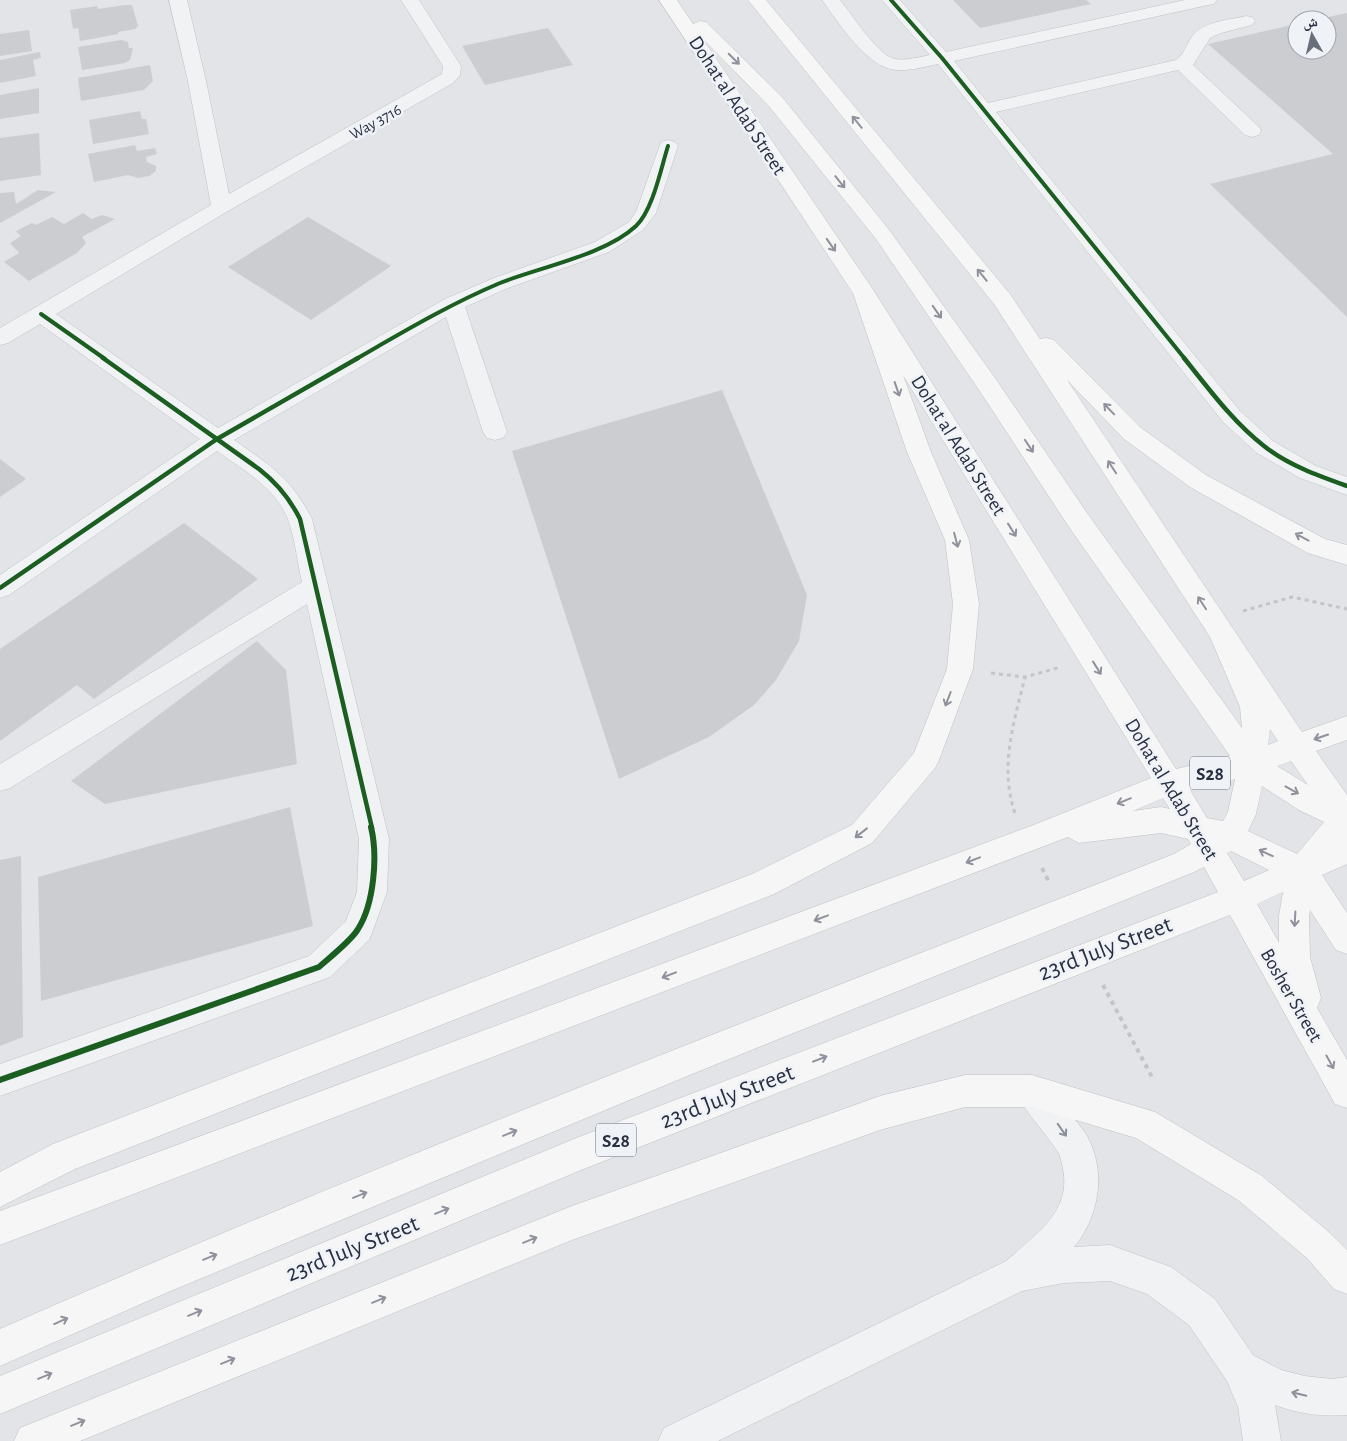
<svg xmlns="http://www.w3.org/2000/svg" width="1347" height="1441" font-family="'Alegreya Sans','Noto Naskh Arabic',sans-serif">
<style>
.building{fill:#cccdd1}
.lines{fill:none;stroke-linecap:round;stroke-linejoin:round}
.minor-casing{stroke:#c0c2c5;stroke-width:1}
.major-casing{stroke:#bec1c5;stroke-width:1}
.path-far1{stroke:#c4c5ca;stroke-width:3;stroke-dasharray:4 4;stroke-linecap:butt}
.path{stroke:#c4c5ca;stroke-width:4;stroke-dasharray:4.5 4.5;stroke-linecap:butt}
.minor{fill:#f1f2f4;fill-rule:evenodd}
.major{fill:#f6f6f6;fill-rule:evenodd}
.cycleway-far2-casing{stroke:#eff2f7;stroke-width:6}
.cycleway-far1-casing{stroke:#eff2f7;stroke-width:8}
.cycleway-casing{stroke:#eff2f7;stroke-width:9}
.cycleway-far2{stroke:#1b5e20;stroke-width:4}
.cycleway-far1{stroke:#1b5e20;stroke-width:4.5}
.cycleway{stroke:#1b5e20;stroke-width:6}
.oneway{stroke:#8f929c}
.oneway2{stroke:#8c909a}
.labels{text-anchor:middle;stroke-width:5;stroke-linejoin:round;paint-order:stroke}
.far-street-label{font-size:16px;fill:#282f41;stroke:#eff2f7}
.shield{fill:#eff2f7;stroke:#646a78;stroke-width:1}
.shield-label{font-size:19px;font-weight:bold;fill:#282f41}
.street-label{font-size:20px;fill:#282f41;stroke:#eff2f7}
.near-street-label{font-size:24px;fill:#282f41;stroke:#eff2f7}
</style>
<rect width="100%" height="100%" fill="#e2e4e7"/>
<g class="building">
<path d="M953,0H1086L1091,4L980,28Z"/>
<path d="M125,5H132L138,26L135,29L118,32V34L80,41L78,28L73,29L70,10L97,6L98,9Z"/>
<path d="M1347,13V317L1210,184L1333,154L1208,44L1297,24V50H1327V20L1319,19Z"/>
<path d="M548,28L573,65L485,85L462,46Z"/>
<path d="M29,30L32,51L0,56V34Z"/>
<path d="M121,40L128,42L129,48H133L130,60L125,63L82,70L78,47Z"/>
<path d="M40,52L41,58L33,60L36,76L0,83V60Z"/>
<path d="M150,65L153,81L144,90L81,101L78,78Z"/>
<path d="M39,88V113L0,119V95Z"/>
<path d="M140,111L142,119H146L149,134L93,144L89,120Z"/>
<path d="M39,133L41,175L0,181V138Z"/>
<path d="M135,145L137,151L155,148L157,154L146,157L147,162L156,166V171L149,176L138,178L128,175L94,182L88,154Z"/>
<path d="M38,190L56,192L0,223V193L14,192L16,204Z"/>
<path d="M83,213L92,219L102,215L115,219L82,237L86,243L77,253L29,281L4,262L19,253L10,243L21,236L16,231L32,223L36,225L52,217L64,224Z"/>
<path d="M308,217L391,266L311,320L228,267Z"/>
<path d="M722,390L807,595L799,641L776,680L754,705L709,737L619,779L512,451Z"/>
<path d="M0,459L26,479L0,497Z"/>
<path d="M184,523L258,579L94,699L77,685L0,741V649Z"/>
<path d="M257,641L286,670L297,764L105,804L71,781Z"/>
<path d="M290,807L313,926L41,1001L38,877Z"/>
<path d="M21,856L23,1037L0,1046V860Z"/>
</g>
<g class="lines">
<g class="minor-casing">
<g id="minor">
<path d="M169,0H187L206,81L229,194L442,74L443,66L401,0H419L461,66L460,75L453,83L228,211L56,314L218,428L445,299L494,278L595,242L629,222L636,212L661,142L668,140L675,142L678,146L656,213L643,230L609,252L508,288L465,307L507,432L503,438L495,440L487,438L483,432L446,317L234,440C270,465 292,479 312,519L389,839L387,892L373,930L369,940L330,977L0,1096V1064L309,956L346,921L357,892L359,839L307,604L10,788L0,791V764L302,582C297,561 295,537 287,517C274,487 242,469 217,451L9,595L0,598V575L200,439L40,324L8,343L0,345V328L211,205L188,81Z"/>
<path d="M822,0H840C852,14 877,55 895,59C906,61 919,57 930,55L882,0H900L946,52L1185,0H1217L1214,4L1208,5L954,61L988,103L1176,60C1186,53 1186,43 1194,34C1206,21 1230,20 1246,16L1252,17L1255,21L1252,25L1221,33L1210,38L1193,65L1259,127L1261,131L1259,135L1252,137L1245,135L1178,70L996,112L1240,411L1273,441L1316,466L1347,477V495L1300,478L1257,453L1224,423L938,64C924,67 910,71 896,70C866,67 839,23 822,0Z"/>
<path d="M1032,1075C1048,1081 1056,1095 1066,1109C1073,1118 1082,1127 1087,1136C1107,1172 1099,1217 1074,1247L1110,1245L1171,1267L1215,1299L1253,1355L1281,1370L1305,1376L1332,1379L1347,1377V1415C1322,1417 1299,1414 1275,1405L1281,1441H1243L1238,1407L1227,1381L1189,1325L1147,1294L1110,1281L1064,1283L1022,1291L718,1441H658L664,1428L1006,1261C1034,1236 1072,1212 1063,1169C1062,1164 1061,1158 1059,1154C1046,1132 1026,1115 1016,1091L1020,1079Z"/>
</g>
</g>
<g class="major-casing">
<g id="major">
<path d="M659,0H677L693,24L700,21L706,22L782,97L890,231L995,378L1087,513L1242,728L1240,707L1210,637L994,304L748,0H766L1010,294L1040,339L1046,338L1054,340L1140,427L1206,475L1325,539L1347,545V565L1308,553L1190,487L1124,439L1067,380L1302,732L1347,716V740L1316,751L1347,795V864L1322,875L1347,913V954L1336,950L1310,910L1309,916L1310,957L1321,998L1317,1008L1347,1060V1108L1335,1104L1230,915L581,1170L0,1414V1376L579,1137L1218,892L1204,867L1194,872L692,1074L166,1293L0,1366V1329C386,1159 781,1008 1174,854L1191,844L1188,839L1161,833L1079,843L1068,837L0,1245V1211L1031,826L1151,778L903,375L931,452L969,540L979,604L973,669L939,760L935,768L872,843L774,894L75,1169L0,1207V1172L53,1144L752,874L852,825L914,753L947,669L953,604L945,540L907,452L853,293ZM702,38L768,105L876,239L979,390L1069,527L1230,756L1176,769L872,288ZM1270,729L1278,741L1268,745ZM1291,761L1308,785L1277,766ZM1235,779L1228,812L1223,821L1207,818L1190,790ZM1262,786L1299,810L1324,822L1297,854L1248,831L1256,814ZM1163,798L1170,809L1161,807L1133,811ZM1231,851L1269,870L1244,881L1227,853ZM1283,892L1279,916V943L1257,904Z"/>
<path d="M965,1075H1032L1155,1112L1262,1176L1331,1234L1347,1250V1294L1334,1289L1307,1258L1238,1200L1136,1138L1032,1107H965L880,1130L572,1240L80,1441H14L20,1428L572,1206L880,1096Z"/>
</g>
</g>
<g class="path-far1">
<path d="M1243,611L1292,597L1347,609"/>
<path d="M991,673L1025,677L1061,667"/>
<path d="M1015,813C999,767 1014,722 1025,677"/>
</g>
<g class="path">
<path d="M1042,868L1049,882"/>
<path d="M1103,985L1152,1077"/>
</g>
<use href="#minor" class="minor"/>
<use href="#major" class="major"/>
<g class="cycleway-far2-casing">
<g id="cycleway-far2">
<path d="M891,0L942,58L1185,359"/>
<path d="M41,314L105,359"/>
<path d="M356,359C403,332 450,304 500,283C540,267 605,255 636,226C653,210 661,168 668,146"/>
</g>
</g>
<g class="cycleway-far1-casing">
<g id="cycleway-far1">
<path d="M103,358L259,469C277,483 290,499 300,519L372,828"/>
<path d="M1184,358C1209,389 1233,422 1264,446C1288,465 1319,476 1347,486"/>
<path d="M0,588L217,439L358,358"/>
</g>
</g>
<g class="cycleway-casing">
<path id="cycleway" d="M0,1080L319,967C329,958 352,940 358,929C374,904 378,856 371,827"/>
</g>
<use href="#cycleway-far2" class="cycleway-far2"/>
<use href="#cycleway-far1" class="cycleway-far1"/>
<use href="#cycleway" class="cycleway"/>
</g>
<defs><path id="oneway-shaft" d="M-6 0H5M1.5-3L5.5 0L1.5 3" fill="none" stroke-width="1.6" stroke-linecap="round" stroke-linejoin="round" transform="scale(1.25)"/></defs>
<g class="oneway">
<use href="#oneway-shaft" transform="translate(734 59) rotate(45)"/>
<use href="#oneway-shaft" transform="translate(857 122) rotate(-129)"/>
<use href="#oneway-shaft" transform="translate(840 182) rotate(51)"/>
<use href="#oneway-shaft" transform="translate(831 245) rotate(55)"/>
<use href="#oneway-shaft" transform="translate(982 275) rotate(-129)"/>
<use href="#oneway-shaft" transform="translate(937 312) rotate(55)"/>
<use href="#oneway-shaft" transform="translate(897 389) rotate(71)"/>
<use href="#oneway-shaft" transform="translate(1109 409) rotate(-134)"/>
<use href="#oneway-shaft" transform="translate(1029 446) rotate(56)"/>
<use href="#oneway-shaft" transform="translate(1112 467) rotate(-123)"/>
<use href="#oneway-shaft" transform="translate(1012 530) rotate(58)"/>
<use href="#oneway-shaft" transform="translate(1302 537) rotate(-152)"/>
<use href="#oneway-shaft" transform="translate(956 540) rotate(75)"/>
<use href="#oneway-shaft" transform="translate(1202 603) rotate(-123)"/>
<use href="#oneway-shaft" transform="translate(1097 668) rotate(58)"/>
<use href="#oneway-shaft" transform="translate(948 699) rotate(111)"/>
<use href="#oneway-shaft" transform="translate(1321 737) rotate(161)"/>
<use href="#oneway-shaft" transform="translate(1292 790) rotate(29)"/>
<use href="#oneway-shaft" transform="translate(1124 801) rotate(158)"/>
<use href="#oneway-shaft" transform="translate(861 833) rotate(142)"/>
<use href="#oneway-shaft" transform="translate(1266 853) rotate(-155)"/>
<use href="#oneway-shaft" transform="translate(973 860) rotate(159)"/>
<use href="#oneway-shaft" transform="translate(821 918) rotate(159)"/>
<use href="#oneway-shaft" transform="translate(1295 919) rotate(93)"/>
<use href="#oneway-shaft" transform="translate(669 975) rotate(159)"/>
<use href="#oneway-shaft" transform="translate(820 1059) rotate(-21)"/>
<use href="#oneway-shaft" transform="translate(1330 1062) rotate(61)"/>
<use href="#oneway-shaft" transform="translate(510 1133) rotate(-22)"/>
<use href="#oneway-shaft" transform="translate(360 1195) rotate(-22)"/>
<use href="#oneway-shaft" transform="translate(442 1211) rotate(-22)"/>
<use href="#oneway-shaft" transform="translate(530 1240) rotate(-22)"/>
<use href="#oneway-shaft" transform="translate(210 1257) rotate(-22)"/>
<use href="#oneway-shaft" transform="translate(379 1300) rotate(-22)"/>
<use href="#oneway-shaft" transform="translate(195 1313) rotate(-22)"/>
<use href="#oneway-shaft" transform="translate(61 1321) rotate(-24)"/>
<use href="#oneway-shaft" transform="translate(228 1361) rotate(-22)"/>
<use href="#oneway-shaft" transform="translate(45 1376) rotate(-23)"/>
<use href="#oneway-shaft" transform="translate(78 1423) rotate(-22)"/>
</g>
<g class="oneway2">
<use href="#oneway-shaft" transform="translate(1062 1130) rotate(55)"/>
<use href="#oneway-shaft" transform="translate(1299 1394) rotate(-167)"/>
</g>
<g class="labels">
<g class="far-street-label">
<text transform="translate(375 121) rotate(-29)" y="6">Way 3716</text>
</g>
<g class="shield">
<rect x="1190" y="756.5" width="40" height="33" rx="4"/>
<rect x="596" y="1123.5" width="40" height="33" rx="4"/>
</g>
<g class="shield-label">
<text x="1210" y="780">S28</text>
<text x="616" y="1147">S28</text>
</g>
<g class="street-label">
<text transform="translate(738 105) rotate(57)" y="7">Dohat al Adab Street</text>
<text transform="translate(959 445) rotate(58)" y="7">Dohat al Adab Street</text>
<text transform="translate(1172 789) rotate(59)" y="7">Dohat al Adab Street</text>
<text transform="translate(1292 995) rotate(60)" y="7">Bosher Street</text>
</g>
<g class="near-street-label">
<text transform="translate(1105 948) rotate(-21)" y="8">23rd July Street</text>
<text transform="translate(727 1096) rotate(-21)" y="8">23rd July Street</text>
<text transform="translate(352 1248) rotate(-22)" y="8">23rd July Street</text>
</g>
</g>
<g transform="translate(1312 35) rotate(352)"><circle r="24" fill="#eff2f7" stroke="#9fa4ae"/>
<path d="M0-4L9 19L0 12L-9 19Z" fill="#696e7b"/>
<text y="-8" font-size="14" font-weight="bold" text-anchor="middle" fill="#282f41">ش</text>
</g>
</svg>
